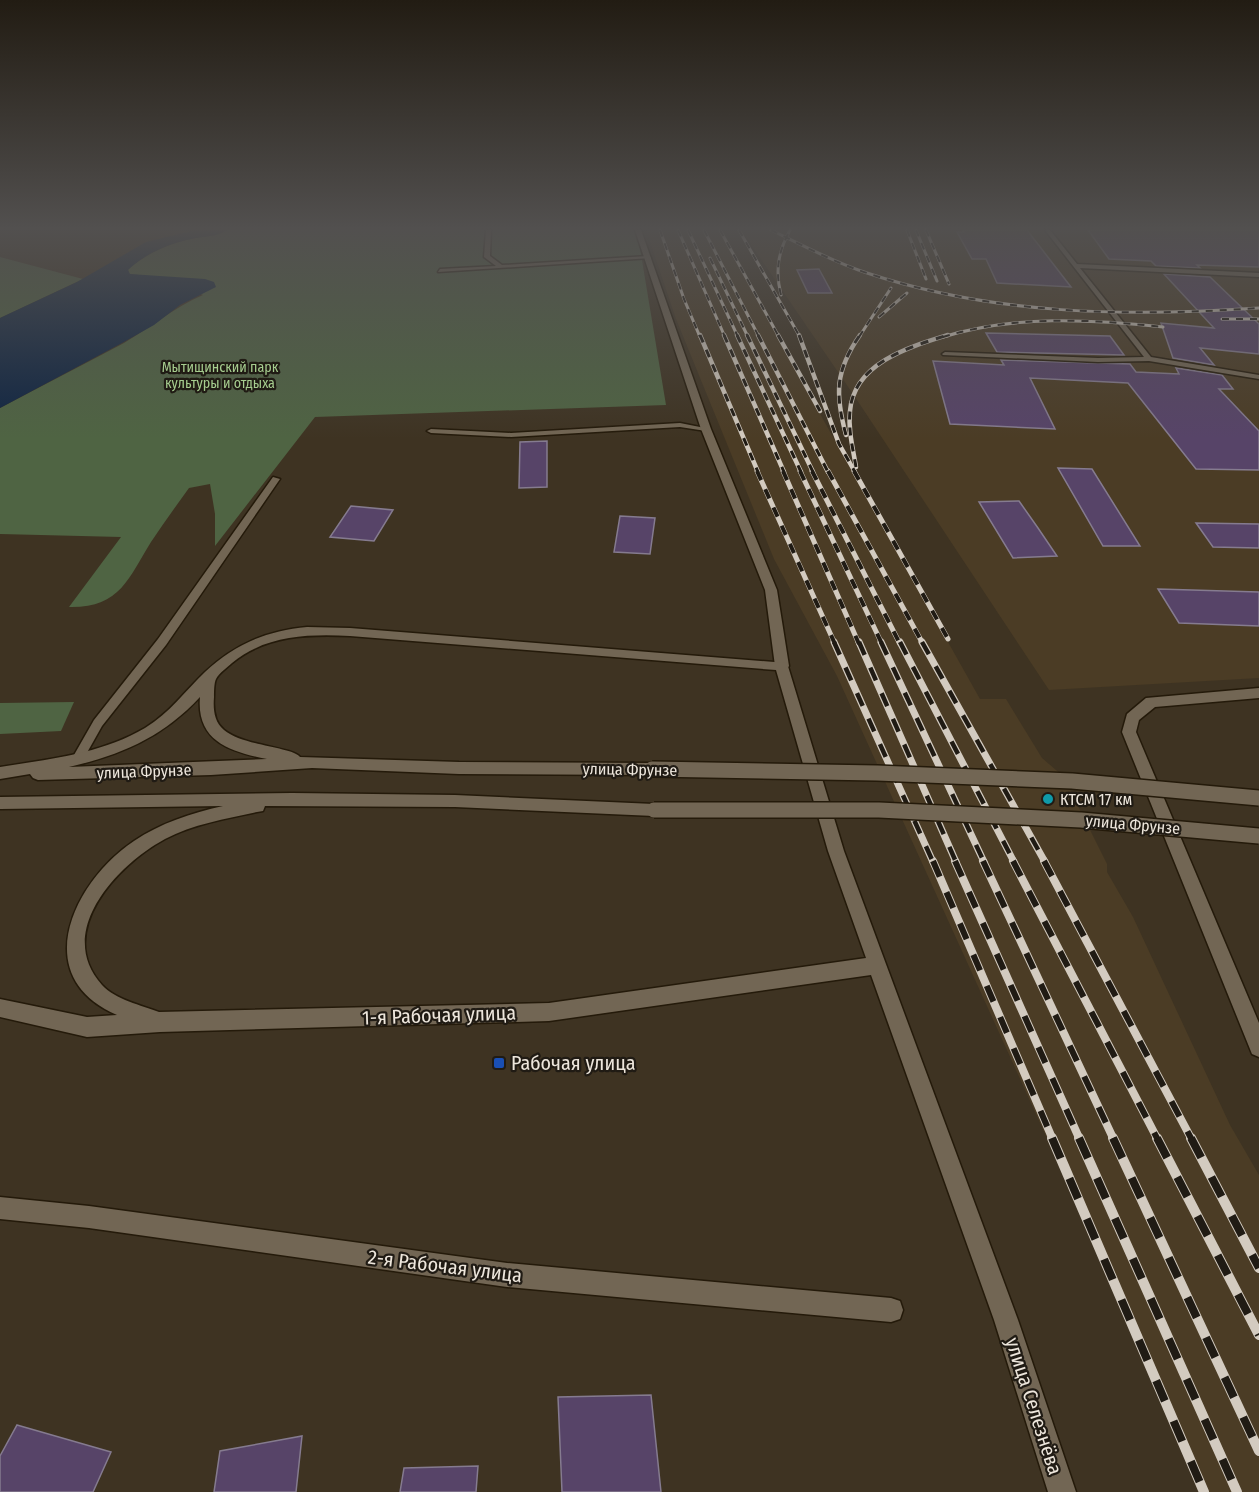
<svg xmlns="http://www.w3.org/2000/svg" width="1259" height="1492" font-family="'Fira Sans Condensed',sans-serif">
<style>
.built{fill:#4b3c25}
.green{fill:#4f6443}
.water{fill:#0f2543}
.building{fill:#574468;stroke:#857b8f;stroke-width:1.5}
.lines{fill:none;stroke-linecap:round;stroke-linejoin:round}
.service-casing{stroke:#241a0a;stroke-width:3}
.minor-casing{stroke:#241a0a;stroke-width:3}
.tertiary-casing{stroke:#241a0a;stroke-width:3}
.secondary-casing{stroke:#241a0a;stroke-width:3}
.service{fill:#726654;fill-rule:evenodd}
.minor{fill:#726654;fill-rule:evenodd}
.tertiary{fill:#726654;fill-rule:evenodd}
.secondary{fill:#726654;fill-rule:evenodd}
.rail-far5-casing{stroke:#d3cbc0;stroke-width:3}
.rail-far4-casing{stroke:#d3cbc0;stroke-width:4.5}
.rail-far3-casing{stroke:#d3cbc0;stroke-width:5}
.rail-far2-casing{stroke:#d3cbc0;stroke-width:7}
.rail-far1-casing{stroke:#d3cbc0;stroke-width:8}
.rail-casing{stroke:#d3cbc0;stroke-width:10}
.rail-far5{stroke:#201b14;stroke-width:2;stroke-dasharray:7;stroke-linecap:butt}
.rail-far4{stroke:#201b14;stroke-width:3;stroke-dasharray:8;stroke-linecap:butt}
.rail-far3{stroke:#201b14;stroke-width:4;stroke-dasharray:10;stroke-linecap:butt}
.rail-far2{stroke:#201b14;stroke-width:4.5;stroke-dasharray:14;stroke-linecap:butt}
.rail-far1{stroke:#201b14;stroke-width:6;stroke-dasharray:17;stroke-linecap:butt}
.rail{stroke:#201b14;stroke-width:8;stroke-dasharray:22;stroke-linecap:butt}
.secondary-bridge-casing{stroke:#241a0a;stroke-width:18;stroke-linecap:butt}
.secondary-bridge{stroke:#726654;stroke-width:15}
.culture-dot{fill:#0f9aa8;stroke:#201b14;stroke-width:2}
.transit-dot{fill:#1a4fb4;stroke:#201b14;stroke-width:2}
.labels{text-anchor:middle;stroke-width:4.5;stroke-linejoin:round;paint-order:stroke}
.far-park-label{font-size:14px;fill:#a6cd8f;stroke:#201b14}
.street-label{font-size:16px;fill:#ede6dc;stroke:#201b14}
.poi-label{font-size:16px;fill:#ede6dc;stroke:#201b14;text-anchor:start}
.near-street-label{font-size:20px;fill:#ede6dc;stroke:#201b14}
.near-poi-label{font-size:20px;fill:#ede6dc;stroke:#201b14;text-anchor:start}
</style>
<rect width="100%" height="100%" fill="#3e3322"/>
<g class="built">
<path d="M646,230H721L810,396L980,699H1006L1042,758L1063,776L1107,864V872L1133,917L1230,1125L1259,1175V1492H1198L1146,1356L837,676L774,559L676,319Z"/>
<path d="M741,230H1259V678L1049,690L853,394Z"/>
</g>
<g class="green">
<path d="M227,230H637L666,405L315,417L215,546V514L210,484L189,488C176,506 163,524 151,542C128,579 120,608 69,607L121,537L0,534V408C41,386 83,365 124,343C151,327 175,307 203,295L158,277L129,274L128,269C147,254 167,244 191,239C203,236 217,237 227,230Z"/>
<path d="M0,257L83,279L0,318Z"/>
<path d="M74,702L61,731L0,734V703Z"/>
</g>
<path class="water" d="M196,230H227C217,237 203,236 191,239C167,244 145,254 128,270L130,274L205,279L214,282L216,287L180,305L154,325L122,343L0,408V318L77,282L146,242Z"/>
<g class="building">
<path d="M963,230H1027L1071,287L997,283L986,259H972L957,232H964Z"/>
<path d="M1088,230H1259V267L1197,265L1200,268L1156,266L1151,261L1109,259Z"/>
<path d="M819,269L832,293H808L797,270Z"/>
<path d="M1164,274L1210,277L1259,324V354L1200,348L1214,365L1173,358L1161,323L1214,328Z"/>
<path d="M986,333L1110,336L1124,355L997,352Z"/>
<path d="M1001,360L1130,364L1136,372L1179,374L1176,368L1222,375L1233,389H1219L1259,431V470L1196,469L1128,383L1030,378L1055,429L950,424L933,361L1004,365Z"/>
<path d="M547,441V487L519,488L520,442Z"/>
<path d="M1058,468L1092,469L1140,546H1103Z"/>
<path d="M1019,501L1038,528L1057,556L1013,558L979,502Z"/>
<path d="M351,506L393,510L374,541L330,537Z"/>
<path d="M620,516L655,518L650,554L614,552Z"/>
<path d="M1196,523L1259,524V548L1213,547Z"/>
<path d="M1158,589L1259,592V626L1179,623Z"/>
<path d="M651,1395L661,1492H562L558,1397Z"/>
<path d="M17,1425L111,1452L93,1492H0V1456Z"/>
<path d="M302,1436L296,1492H214L220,1451Z"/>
<path d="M478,1466L476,1492H400L404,1468Z"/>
</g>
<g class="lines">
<g class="service-casing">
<g id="service">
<path d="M486,230H491L490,256L502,265L648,256L651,258L438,272L440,269L496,266L484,257Z"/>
<path d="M1045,230H1050L1077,264L1259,273V277L1080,268L1151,357L1259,375V379L1149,361L1098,362L943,355L942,354L945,352L1098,358L1144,357Z"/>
<path d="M680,423L710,429L706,431L680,427L511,437L431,433L427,431L431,429L511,433Z"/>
<path d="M273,477L280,479L166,645L102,726L84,758H76L74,755L94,720L158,639Z"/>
</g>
</g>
<g class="minor-casing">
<g id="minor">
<path d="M635,230H641L711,429L777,590L789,666L787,669H777L775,666L765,590L701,429Z"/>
<path d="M0,1197L89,1206L507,1263L891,1298L900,1301L903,1310L900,1319L891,1322L507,1287L89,1228L0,1219Z"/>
</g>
</g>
<g class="tertiary-casing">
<path id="tertiary" d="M1259,688V698L1155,707L1139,720L1136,732L1259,1023V1057L1252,1054L1122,732L1127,714L1146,698Z"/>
</g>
<g class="secondary-casing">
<path id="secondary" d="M307,627L350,628L787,663L844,851L1018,1320L1076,1492H1048L994,1320L871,975L549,1021L160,1032L87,1037L0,1017V999L87,1017L117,1015C28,977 73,882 134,841C161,823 191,813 223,806L0,809V797L292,793L455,795L654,804L660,805L662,810L660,815L654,816L455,807L265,806L263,811L257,812C226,819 193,824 165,839C117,865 54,932 102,985C116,1000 141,1005 159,1012L549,1003L866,958L828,851L776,670L350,636C308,634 266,635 232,663C228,667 219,673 216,679C214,683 214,692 214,697C213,709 214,722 224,730C243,746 292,747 300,757L459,762L652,763L657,765L660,769L657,773L652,775L459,774L312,768L211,775L38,780L33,778L30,774L0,779V767C49,759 101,754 145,728C170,713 185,691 205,672C235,644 266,631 307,627ZM200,697C196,742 232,752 267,759L69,767C121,755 163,737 200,697Z"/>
</g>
<use href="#service" class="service"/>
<use href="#minor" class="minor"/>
<use href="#tertiary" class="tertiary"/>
<use href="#secondary" class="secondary"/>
<g class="rail-far5-casing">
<g id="rail-far5">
<path d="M660,230L684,299L700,337"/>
<path d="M678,230L725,337"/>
<path d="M688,230L738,337"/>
<path d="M704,230L759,337"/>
<path d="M720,230L779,337"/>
<path d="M739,230L800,337"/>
<path d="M771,230C802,245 833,262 867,273C994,315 1127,317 1259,308"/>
<path d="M907,230L926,279"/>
<path d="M916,230L937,281"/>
<path d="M926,230L949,284"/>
<path d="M710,258L748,337"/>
<path d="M781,295C775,271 778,252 790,230"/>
<path d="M879,317L907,293"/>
<path d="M1222,319H1259"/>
<path d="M859,337L891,288"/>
<path d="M943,337C1014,315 1090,319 1163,327"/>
</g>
</g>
<g class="rail-far4-casing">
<g id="rail-far4">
<path d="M700,335L758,472"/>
<path d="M724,335L784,472"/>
<path d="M737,335L801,472"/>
<path d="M747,335L813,472"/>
<path d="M758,335L828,472"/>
<path d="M778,335L820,411"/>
<path d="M799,335L839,444L855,472"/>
<path d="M846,435C835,394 835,371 860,335"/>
<path d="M856,467C853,449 848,430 850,411C854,363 909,347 948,335"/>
</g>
</g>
<g class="rail-far3-casing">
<g id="rail-far3">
<path d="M757,471L835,644"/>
<path d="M783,471L859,644"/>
<path d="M800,471L882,644"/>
<path d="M812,471L900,644"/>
<path d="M828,471L923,644"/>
<path d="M854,471L948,639"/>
</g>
</g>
<g class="rail-far2-casing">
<g id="rail-far2">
<path d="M834,642L933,862"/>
<path d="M859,642L956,862"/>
<path d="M881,642L984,862"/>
<path d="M900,642L1014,862"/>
<path d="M922,642L1045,862"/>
</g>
</g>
<g class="rail-far1-casing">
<g id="rail-far1">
<path d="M933,861L1053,1140"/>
<path d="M955,861L1080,1140"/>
<path d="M983,861L1114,1140"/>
<path d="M1013,861L1158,1140"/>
<path d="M1044,861L1192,1140"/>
</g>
</g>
<g class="rail-casing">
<g id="rail">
<path d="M1052,1138L1204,1492"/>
<path d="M1079,1138L1237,1492"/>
<path d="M1113,1138L1259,1451"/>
<path d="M1157,1138L1259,1335"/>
<path d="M1191,1138L1259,1268"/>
</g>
</g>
<use href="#rail-far5" class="rail-far5"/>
<use href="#rail-far4" class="rail-far4"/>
<use href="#rail-far3" class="rail-far3"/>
<use href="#rail-far2" class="rail-far2"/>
<use href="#rail-far1" class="rail-far1"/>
<use href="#rail" class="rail"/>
<g class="secondary-bridge-casing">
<g id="secondary-bridge">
<path d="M652,769L877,773L1072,781L1259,798"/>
<path d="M654,810H879L1081,820L1259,836"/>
</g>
</g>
<use href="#secondary-bridge" class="secondary-bridge"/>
</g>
<linearGradient id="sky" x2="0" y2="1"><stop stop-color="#221c13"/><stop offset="0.52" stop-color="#52504f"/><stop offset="1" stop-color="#52504f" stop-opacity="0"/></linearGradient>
<rect width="1259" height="439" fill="url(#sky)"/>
<circle class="culture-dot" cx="1048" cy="799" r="6"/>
<rect class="transit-dot" x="493" y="1057" width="12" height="12" rx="3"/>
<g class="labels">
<g class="far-park-label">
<text x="220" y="372">Мытищинский парк<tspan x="220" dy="16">культуры и отдыха</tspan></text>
</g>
<g class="street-label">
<text transform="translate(630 769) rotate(1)" y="6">улица Фрунзе</text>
<text transform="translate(144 771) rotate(-2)" y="6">улица Фрунзе</text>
<text transform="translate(1133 824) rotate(5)" y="6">улица Фрунзе</text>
</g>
<g class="poi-label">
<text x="1060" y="805">КТСМ 17 км</text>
</g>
<g class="near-street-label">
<text transform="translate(439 1015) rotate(-2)" y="7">1-я Рабочая улица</text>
<text transform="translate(445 1266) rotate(7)" y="7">2-я Рабочая улица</text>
<text transform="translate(1034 1406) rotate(72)" y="7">улица Селезнёва</text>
</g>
<g class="near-poi-label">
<text x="511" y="1070">Рабочая улица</text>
</g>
</g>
</svg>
